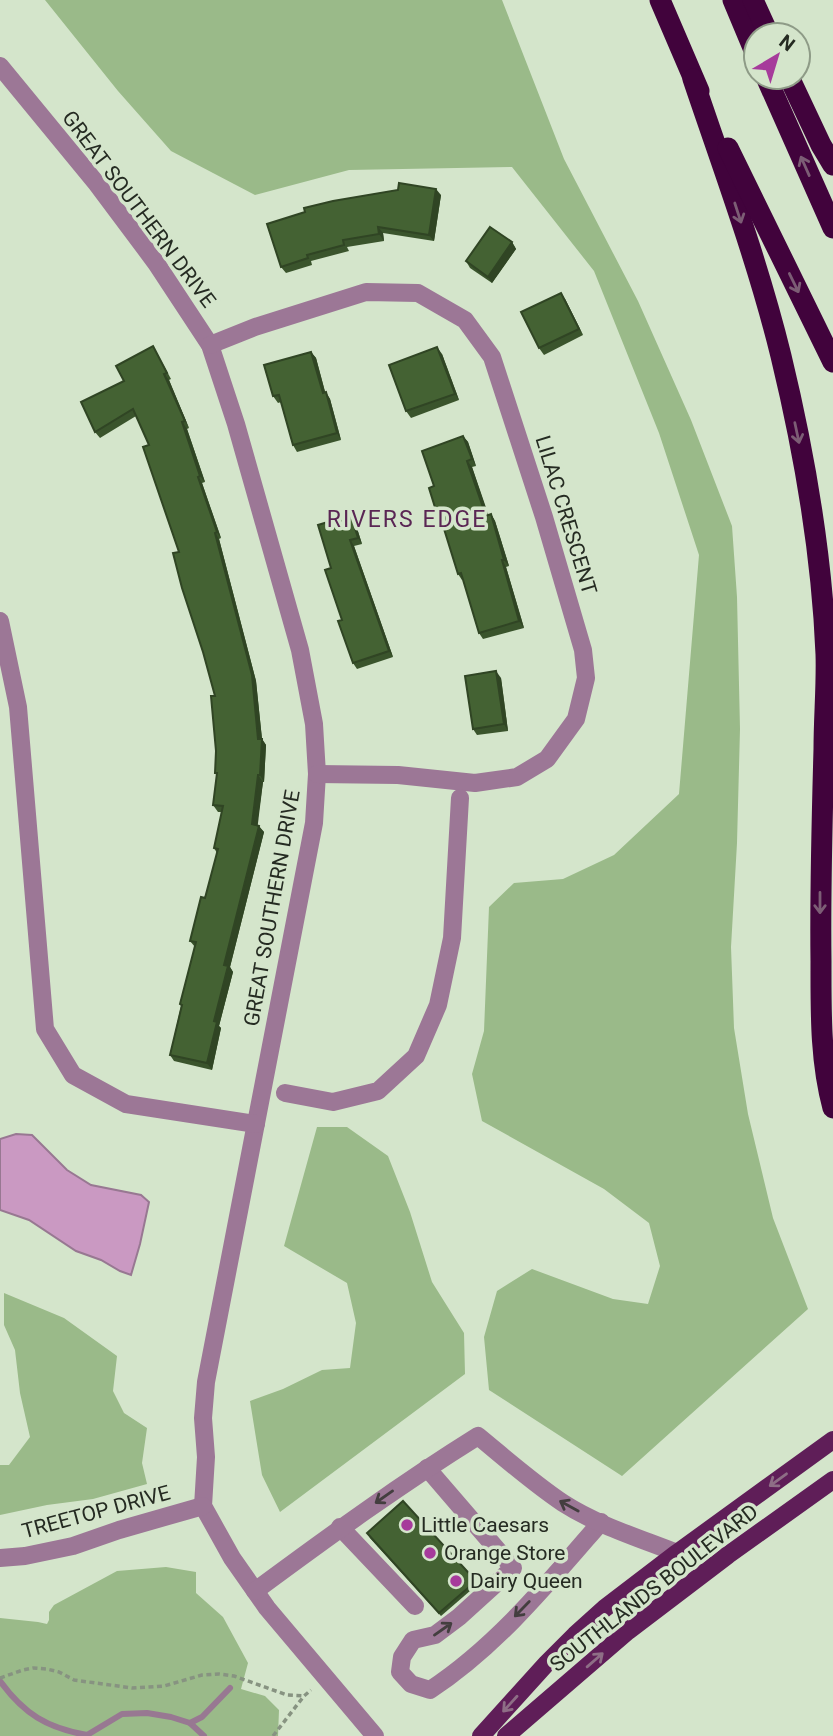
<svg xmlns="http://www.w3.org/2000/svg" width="833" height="1736" font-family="Roboto,sans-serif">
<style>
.green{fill:#9aba89}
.water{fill:#ca99c2;stroke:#987892;stroke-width:2}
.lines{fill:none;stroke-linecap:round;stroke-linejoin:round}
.stream{stroke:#987892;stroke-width:6}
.path{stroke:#879381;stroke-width:3.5;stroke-dasharray:5 3.5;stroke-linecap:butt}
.minor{stroke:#9c7796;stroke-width:18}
.major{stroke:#5f1e58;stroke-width:18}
.highway{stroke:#41033c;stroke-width:21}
.wall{fill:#3a542c}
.shaded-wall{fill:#304524}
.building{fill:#446233;stroke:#304524;stroke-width:2}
.oneway{stroke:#7c5d75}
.oneway2{stroke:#8e6e86}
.oneway3{stroke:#433e3f}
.poi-dot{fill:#a63b9b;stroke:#d4e5cb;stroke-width:2.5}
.labels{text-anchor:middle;stroke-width:7;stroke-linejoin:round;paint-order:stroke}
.street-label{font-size:21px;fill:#252b22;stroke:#d4e5cb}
.poi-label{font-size:21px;fill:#252b22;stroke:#d4e5cb;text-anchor:start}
.neighbourhood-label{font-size:23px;letter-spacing:2px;fill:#5a2654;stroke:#d4e5cb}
</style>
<rect width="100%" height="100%" fill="#d4e5cb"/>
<g class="green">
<path d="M45,0H502L564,159L638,301L691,420L732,526L737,597L740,729L737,843L731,947L734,1028L748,1114L773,1218L808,1309L622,1476L489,1390L484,1337L497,1291L532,1269L613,1299L648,1304L660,1266L649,1223L604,1189L482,1121L472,1074L484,1031L489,907L514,883L563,879L614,855L679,794L699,555L659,433L594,271L512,167L349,170L255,195L171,151L118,91Z"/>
<path d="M317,1127H347L388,1156L410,1212L432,1282L464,1333L465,1374L280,1512L262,1475L250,1401L283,1389L322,1370L350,1368L356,1323L347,1283L284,1246Z"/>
<path d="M4,1293L64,1318L117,1356L113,1391L124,1413L147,1428L142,1463L147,1484L93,1499L47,1505L0,1515V1465H9L30,1437L20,1393L15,1350L4,1325Z"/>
<path d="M166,1567L196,1572V1593L223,1617L248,1663L241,1689L265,1696L279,1710L278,1736H0V1618L38,1622L47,1624L49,1620V1612L54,1605L117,1571Z"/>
</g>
<path class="water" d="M16,1134L32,1135L67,1170L91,1185L141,1195L149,1202L140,1244L131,1275L120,1271L101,1260L76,1251L29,1220L0,1210V1139Z"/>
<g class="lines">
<g class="stream">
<path d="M0,1681C24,1714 47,1728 87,1735L122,1714L147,1713L171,1717L190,1723L204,1736"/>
<path d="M190,1723L202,1717L230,1688"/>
</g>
<g class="path">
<path d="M0,1678L23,1670L33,1668L47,1669L59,1672L74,1680L132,1688L164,1686L202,1675L219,1674L234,1676L287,1695L304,1696"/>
<path d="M273,1736L304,1696L311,1690"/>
</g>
<g class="minor">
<path d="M0,66L97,184L156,263L210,345L236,424L300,650L314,724L317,774L314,823L206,1382L203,1418L206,1457L203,1506L232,1558L267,1608L375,1736"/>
<path d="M210,345L255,327L366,292L418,293L465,320L492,357L544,517L583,650L586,678L576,719L547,759L517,777L475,783L398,775L317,774"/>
<path d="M0,621L18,707L45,1029L73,1075L126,1104L256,1124"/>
<path d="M285,1093L333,1102L378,1091L416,1056L438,1005L452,938L460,798"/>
<path d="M427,1468L513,1568L459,1617L435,1635L413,1640L402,1657L400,1672L411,1684L430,1690C497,1646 549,1582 601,1522"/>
<path d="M340,1527L415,1606"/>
<path d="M0,1558L25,1556L73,1546L119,1530L203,1506"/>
<path d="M255,1591C328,1537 401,1484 478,1436C506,1459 533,1483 563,1503C597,1525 639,1538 677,1553"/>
</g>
<g class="major">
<path d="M481,1736L547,1663L575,1635L605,1608L677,1553L833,1440"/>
<path d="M506,1736L628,1631L728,1555L833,1480"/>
</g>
<g class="highway">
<path d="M660,0L699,91"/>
<path d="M733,0L756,55"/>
<path d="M753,0L769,35"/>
<path d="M766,77L833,228"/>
<path d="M789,77L821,145L833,165"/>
<path d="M693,79C724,171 758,262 781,356C804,451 822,556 826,654C827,685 824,717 824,749C822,820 820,890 821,961C821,1010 820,1060 833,1108"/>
<path d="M728,148L833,362"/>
</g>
</g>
<g class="wall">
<path d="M441,195L434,241L383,233L384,241L347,247L349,251L311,261L312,265L286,273L281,267L305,212Z"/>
<path d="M512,242L516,249L492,283L470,268L466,261Z"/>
<path d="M565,299L583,335L544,355L539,348Z"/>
<path d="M311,352L316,358L325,392L330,399L341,440L297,452L293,445L281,402L278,403L273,396Z"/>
<path d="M157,353L171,379L169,380L189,428L187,429L205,482L202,483L221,538L219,539L256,681L262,739L266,745L264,782H263L257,825L264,832L230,967L233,972L219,1026L221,1028L212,1070L174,1061L170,1055L181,1006L180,1004L195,947L190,941L205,898L217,853L214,848L222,812H218L213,805L217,776L215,773L216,751L215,696L179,552L149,445L136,416L100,438L95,432L124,381Z"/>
<path d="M442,354L459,400L411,418L406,411Z"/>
<path d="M463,436L468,442L476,466L472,467L488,515L491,514L495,521L509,566L506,567L524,628L483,639L479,633L463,580H462L458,574L442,522L438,517Z"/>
<path d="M355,522L362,544L354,546L393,657L357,669L353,663L342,620L331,568Z"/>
<path d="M501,678L508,731L477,735L473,729Z"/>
<path d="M369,1537L476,1581L478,1584L441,1616Z"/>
</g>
<g class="shaded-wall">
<path d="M436,189L441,195L434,241L429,235Z"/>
<path d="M378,227L383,233L384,241L379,234Z"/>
<path d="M512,242L516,249L492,283L488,277Z"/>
<path d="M561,293L565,299L583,335L579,329Z"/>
<path d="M437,347L442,354L459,400L455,394Z"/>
<path d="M311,352L316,358L327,399L323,393Z"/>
<path d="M164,374L169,380L189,428L185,421Z"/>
<path d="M326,392L330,399L341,440L337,433Z"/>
<path d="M182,422L187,429L205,482L200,476Z"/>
<path d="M463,436L468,442L476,466L472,459Z"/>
<path d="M467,461L472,467L491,522L486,516Z"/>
<path d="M198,477L202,483L221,538L217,532Z"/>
<path d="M491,514L495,521L509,566L504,560Z"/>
<path d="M351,515L355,522L362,544L358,538Z"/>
<path d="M215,533L219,539L256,681L262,739L266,745L264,782L260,775L258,739Z"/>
<path d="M350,540L354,546L393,657L389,651Z"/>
<path d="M502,560L506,567L524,628L519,621Z"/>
<path d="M496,671L501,678L508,731L504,724Z"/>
<path d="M258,775L263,782L257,831L252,824Z"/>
<path d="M259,826L264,832L230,967L233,972L219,1026L221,1028L212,1070L207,1063L224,965Z"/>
</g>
<g class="building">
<path d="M399,183L436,189L429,235L378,227L379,234L343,240L344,245L307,255L308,258L281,267L267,224L305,212L304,208L333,201L398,190Z"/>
<path d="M490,227L512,242L488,277L466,261Z"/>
<path d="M561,293L579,329L539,348L521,312Z"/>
<path d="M153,346L167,373L164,374L185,421L182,422L200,476L198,477L217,532L215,533L252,675L258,739H262L260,775H258L252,824L259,826L224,965L228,966L214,1021L217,1022L207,1063L170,1055L182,1005L180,1004L196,942L190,941L201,897L205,898L218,849L214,848L223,806L213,805L217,773H215L216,751L211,696H215L203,652L182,588L173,553L179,552L143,447L149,445L133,409L95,432L81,402L124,381L116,366Z"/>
<path d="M437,347L455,394L406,411L389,365Z"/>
<path d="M311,352L323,393L326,392L337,433L293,445L279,395L273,396L264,365Z"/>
<path d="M463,436L472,459L467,461L486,516L491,514L504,560H502L519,621L479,633L461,573L458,574L440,516L438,517L429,488L434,486L422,451Z"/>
<path d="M351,515L358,538L350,540L389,651L353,663L338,621L342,620L325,570L331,568L318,525Z"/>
<path d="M496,671L504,724L473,729L465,676Z"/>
<path d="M403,1501L476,1581L439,1613L367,1533Z"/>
</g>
<defs><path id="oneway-shaft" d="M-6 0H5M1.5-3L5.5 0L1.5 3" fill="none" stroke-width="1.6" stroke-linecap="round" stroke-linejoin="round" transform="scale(1.75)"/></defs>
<g class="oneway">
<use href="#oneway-shaft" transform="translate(805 166) rotate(-114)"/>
<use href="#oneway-shaft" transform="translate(738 213) rotate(72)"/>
<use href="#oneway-shaft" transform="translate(794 283) rotate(64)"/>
<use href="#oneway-shaft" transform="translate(797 433) rotate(78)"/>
<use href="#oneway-shaft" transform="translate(820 903) rotate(90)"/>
</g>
<g class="oneway2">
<use href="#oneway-shaft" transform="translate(778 1480) rotate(144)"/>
<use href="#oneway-shaft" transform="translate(595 1660) rotate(-41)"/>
<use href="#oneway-shaft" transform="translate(510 1704) rotate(132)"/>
</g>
<g class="oneway3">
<use href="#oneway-shaft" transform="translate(384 1497) rotate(145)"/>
<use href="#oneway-shaft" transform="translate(569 1506) rotate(-151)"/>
<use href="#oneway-shaft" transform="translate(522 1609) rotate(134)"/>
<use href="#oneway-shaft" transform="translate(443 1629) rotate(-35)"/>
</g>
<g class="poi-dot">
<circle cx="407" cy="1525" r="7"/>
<circle cx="430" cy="1553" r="7"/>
<circle cx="456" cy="1581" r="7"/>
</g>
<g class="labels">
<g class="street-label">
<text transform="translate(139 209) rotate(53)" y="7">GREAT SOUTHERN DRIVE</text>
<text transform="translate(566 515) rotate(73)" y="7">LILAC CRESCENT</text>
<text transform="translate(272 908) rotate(-80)" y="7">GREAT SOUTHERN DRIVE</text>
<text transform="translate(96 1512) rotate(-15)" y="7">TREETOP DRIVE</text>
<text transform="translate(654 1588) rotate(-38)" y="7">SOUTHLANDS BOULEVARD</text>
</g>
<g class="poi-label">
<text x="421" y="1532">Little Caesars</text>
<text x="444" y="1560">Orange Store</text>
<text x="470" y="1588">Dairy Queen</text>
</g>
<g class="neighbourhood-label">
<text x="407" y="527">RIVERS EDGE</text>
</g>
</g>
<g transform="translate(777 56) rotate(38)"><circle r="33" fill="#d4e5cb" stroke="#8e9b87" stroke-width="2"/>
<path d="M0-5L12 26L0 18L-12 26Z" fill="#a63b9b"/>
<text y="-10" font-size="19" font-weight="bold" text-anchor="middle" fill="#252b22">N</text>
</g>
</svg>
